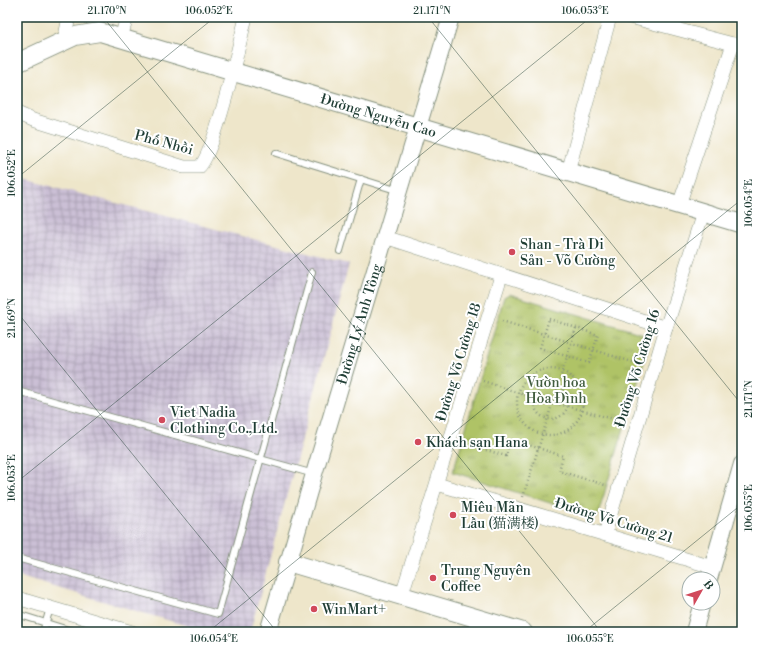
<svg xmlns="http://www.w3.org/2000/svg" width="759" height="649" font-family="'Libre Bodoni','Noto Serif SC',serif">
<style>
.industrial{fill:url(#industrial-grid)}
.grass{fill:url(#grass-tufts);stroke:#67804d}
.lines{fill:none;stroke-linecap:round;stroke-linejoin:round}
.service-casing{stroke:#86927f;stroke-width:8}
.minor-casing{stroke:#86927f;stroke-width:14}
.tertiary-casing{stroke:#86927f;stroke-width:18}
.secondary-casing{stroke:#86927f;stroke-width:20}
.path{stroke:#86927f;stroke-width:2.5;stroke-dasharray:1 3;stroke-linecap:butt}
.service{stroke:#fff;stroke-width:6}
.minor{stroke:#fff;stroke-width:13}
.tertiary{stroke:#fff;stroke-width:16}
.secondary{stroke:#fff;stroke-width:18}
.ticks{fill:none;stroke:#1f3d34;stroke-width:1;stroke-opacity:0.45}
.poi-dot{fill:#d1495b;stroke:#fff;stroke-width:1.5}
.labels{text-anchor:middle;stroke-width:4;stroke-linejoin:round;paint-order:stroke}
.street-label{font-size:14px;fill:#1f3d34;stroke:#fff}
.poi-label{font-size:14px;fill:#1f3d34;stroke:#fff;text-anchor:start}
.park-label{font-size:14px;fill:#435e40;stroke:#fff}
.neatline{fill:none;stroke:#1f3d34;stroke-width:1.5}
.ticks-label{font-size:10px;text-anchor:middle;fill:#1f3d34}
</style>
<defs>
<pattern id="industrial-grid" width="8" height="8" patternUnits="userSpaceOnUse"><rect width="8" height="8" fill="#cbbfd5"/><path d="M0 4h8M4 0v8" fill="none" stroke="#a49cae"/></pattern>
<pattern id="grass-tufts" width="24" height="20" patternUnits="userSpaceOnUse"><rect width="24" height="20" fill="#afc366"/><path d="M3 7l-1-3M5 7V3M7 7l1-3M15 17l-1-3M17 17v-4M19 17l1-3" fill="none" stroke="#8ea055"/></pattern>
</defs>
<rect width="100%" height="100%" fill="#fff"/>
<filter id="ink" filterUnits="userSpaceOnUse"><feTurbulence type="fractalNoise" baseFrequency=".025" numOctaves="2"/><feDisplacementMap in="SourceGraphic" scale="8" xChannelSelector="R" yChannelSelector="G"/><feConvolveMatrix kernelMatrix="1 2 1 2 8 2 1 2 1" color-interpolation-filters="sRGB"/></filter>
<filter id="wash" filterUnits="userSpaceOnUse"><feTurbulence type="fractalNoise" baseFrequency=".012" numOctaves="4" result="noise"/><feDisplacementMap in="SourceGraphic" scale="16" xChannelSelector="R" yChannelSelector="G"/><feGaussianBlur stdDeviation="0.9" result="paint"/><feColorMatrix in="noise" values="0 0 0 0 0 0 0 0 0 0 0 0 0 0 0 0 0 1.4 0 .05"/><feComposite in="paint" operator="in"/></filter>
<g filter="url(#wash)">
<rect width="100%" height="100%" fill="#eee6ca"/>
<path class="industrial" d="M17,177L349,264L250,632H208L17,576Z"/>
<path class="grass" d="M509,294L643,334L649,345L597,518L453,472L504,297Z"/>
</g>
<g filter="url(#ink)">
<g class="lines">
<g class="service-casing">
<g id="service">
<path d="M276,153L399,191"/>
<path d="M17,200L18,196"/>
<path d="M340,251L361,179"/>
<path d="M17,391L314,474"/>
<path d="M17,558L218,614L312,272"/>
<path d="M17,614L75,632"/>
<path d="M43,632L50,608"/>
</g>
</g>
<g class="minor-casing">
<g id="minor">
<path d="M630,17L733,44H742"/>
<path d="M121,38L127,17"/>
<path d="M64,41L69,17"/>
<path d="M17,113L33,120L184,167H199C214,156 240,41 246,17"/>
<path d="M568,172L610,17"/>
<path d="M679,205L733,44"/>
<path d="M385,237L666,328"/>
<path d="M437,484L712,567"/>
<path d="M605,534L666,328L703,213"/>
<path d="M402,594L501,276"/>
<path d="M17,598L132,632"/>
</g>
</g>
<g class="tertiary-casing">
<g id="tertiary">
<path d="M709,579L742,464"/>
<path id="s1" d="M268,632L314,474L451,17"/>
<path d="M694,632L702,603"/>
</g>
</g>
<g class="secondary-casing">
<g id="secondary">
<path id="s2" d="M17,63L75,36L100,32L742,224"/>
<path d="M288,562L523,632"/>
</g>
</g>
<g class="path">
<path d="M549,319L598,335L589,363L540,348Z"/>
<path d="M502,321L642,365"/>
<circle cx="550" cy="402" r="33"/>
<path d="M483,381L519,393L624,422"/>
<circle cx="551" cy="402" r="17"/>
<path d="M463,443L506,456L510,439L563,456L559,471L605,485"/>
<path d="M523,497L576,328"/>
</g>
<use href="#service" class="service"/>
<use href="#minor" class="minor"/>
<use href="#tertiary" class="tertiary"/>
<use href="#secondary" class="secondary"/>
</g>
</g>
<path class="ticks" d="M103,17L601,632M428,17L742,405M17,178L215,17M17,312L277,632M17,482L591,17M208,632L742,199M584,632L742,504"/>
<g class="poi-dot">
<circle cx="512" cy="252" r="4"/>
<circle cx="162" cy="420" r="4"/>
<circle cx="418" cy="442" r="4"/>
<circle cx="453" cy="515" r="4"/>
<circle cx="433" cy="578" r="4"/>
<circle cx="314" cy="609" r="4"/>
</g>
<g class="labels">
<g class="street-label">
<text dy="5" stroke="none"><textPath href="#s2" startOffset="380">Đường Nguyễn Cao</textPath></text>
<text transform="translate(164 142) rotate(15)" y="5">Phố Nhồi</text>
<text dy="5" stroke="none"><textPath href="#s1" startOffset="321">Đường Lý Anh Tông</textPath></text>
<text transform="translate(458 362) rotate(-73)" y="5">Đường Võ Cường 18</text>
<text transform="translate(637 368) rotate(-73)" y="5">Đường Võ Cường 16</text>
<text transform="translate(614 520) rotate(17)" y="5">Đường Võ Cường 21</text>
</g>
<g class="poi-label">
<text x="520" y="249">Shan - Trà Di<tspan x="520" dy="16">Sản - Võ Cường</tspan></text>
<text x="170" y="417">Viet Nadia<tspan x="170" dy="16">Clothing Co.,Ltd.</tspan></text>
<text x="426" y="447">Khách sạn Hana</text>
<text x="461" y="512">Miêu Mãn<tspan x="461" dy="16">Lầu (猫满楼)</tspan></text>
<text x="441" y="575">Trung Nguyên<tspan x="441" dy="16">Coffee</tspan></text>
<text x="322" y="614">WinMart+</text>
</g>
<g class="park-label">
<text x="556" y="387">Vườn hoa<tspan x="556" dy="16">Hòa Đình</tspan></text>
</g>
</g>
<rect width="759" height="649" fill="none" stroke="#fff" stroke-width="44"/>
<g transform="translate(701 591) rotate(51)"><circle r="19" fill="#ffffff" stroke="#a5b1ae"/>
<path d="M0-3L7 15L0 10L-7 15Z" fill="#d1495b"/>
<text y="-6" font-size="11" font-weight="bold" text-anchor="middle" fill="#1f3d34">B</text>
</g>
<rect x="22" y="22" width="715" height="605" class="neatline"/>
<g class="ticks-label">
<text x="107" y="14">21.170°N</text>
<text x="209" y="14">106.052°E</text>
<text x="432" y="14">21.171°N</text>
<text x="585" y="14">106.053°E</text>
<text transform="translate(11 173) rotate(-90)" y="4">106.052°E</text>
<text transform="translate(748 203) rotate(-90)" y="4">106.054°E</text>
<text transform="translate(11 318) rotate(-90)" y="4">21.169°N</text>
<text transform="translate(748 399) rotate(-90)" y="4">21.171°N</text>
<text transform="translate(11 478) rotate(-90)" y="4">106.053°E</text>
<text transform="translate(748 508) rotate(-90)" y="4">106.055°E</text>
<text x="214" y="642">106.054°E</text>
<text x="590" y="642">106.055°E</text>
</g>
</svg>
